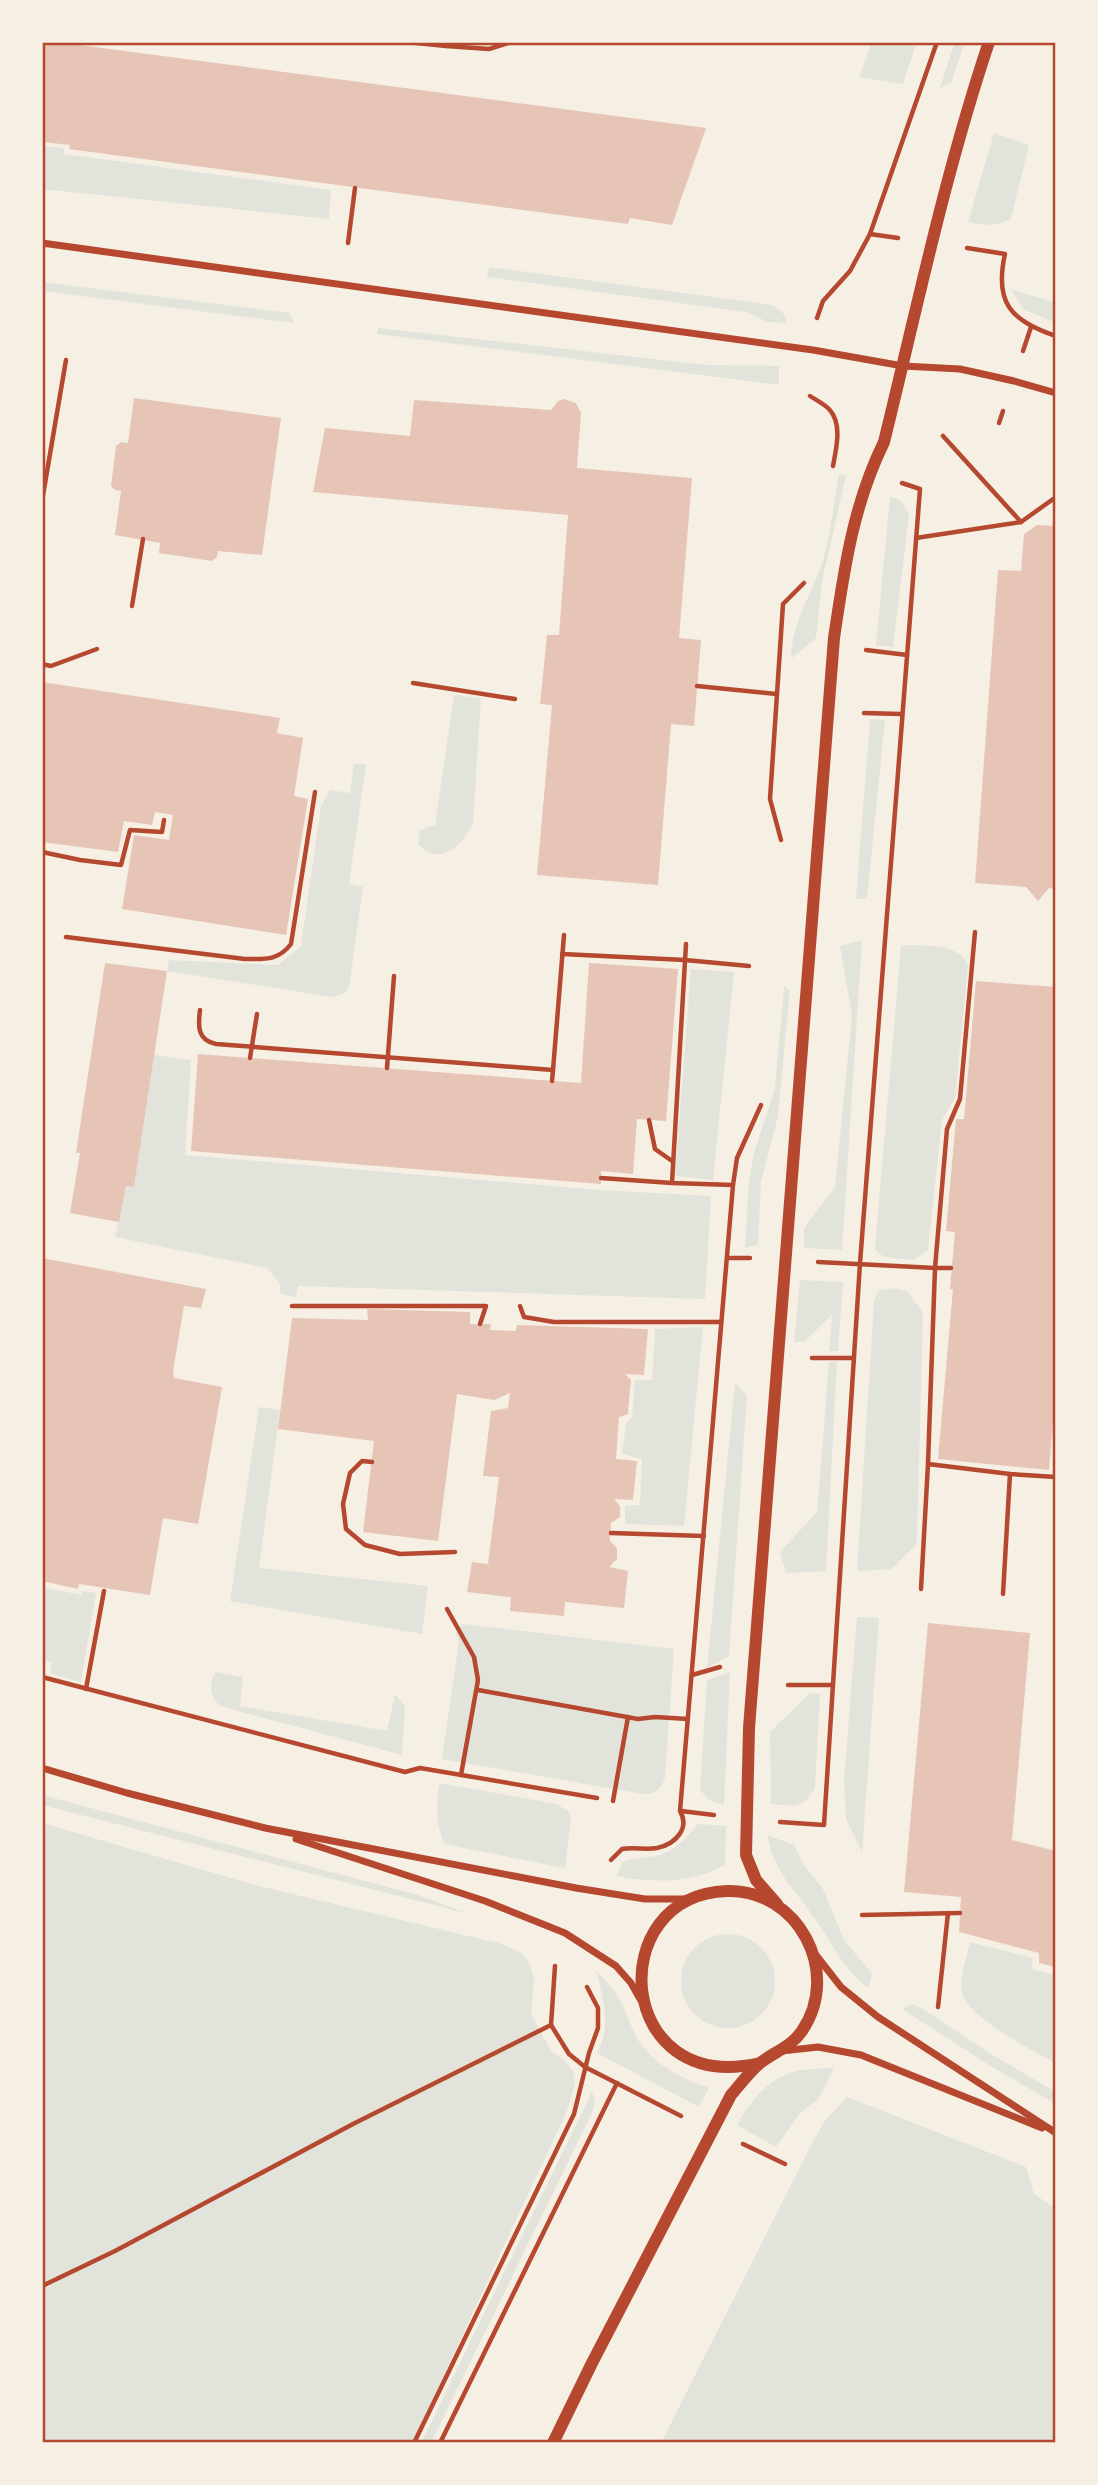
<svg xmlns="http://www.w3.org/2000/svg" width="1098" height="2485" font-family="Poppins,sans-serif">
<style>
.green{fill:#e2e4dc}
.building{fill:#e6c5b7}
.lines{fill:none;stroke-linecap:round;stroke-linejoin:round}
.path{stroke:#b5482f;stroke-width:4.5}
.minor{stroke:#b5482f;stroke-width:7}
.tertiary{stroke:#b5482f;stroke-width:12}
.neatline{fill:none;stroke:#b5482f;stroke-width:2.5}
</style>
<rect width="100%" height="100%" fill="#f6efe4"/>
<g class="green">
<path d="M872,42H917L903,84L859,77Z"/>
<path d="M955,42H965L951,83L940,88Z"/>
<path d="M994,133L1029,145L1011,219C995,226 985,226 968,222Z"/>
<path d="M42,146L64,148V154L331,190L329,219L42,189Z"/>
<path d="M489,267L773,305L784,314L787,323L768,322L746,312L487,277Z"/>
<path d="M42,282L290,313L294,323L42,291Z"/>
<path d="M1011,289L1056,303V323L1023,309Z"/>
<path d="M378,328L707,365L779,366V385L377,334Z"/>
<path d="M839,474L846,476L822,581L816,638L791,659C792,622 809,599 821,566C831,537 833,504 839,474Z"/>
<path d="M890,497C902,499 904,504 909,515L893,647L876,645Z"/>
<path d="M454,695L481,698L473,823C463,845 440,868 418,844L420,830L435,825Z"/>
<path d="M870,719L885,720L867,899H856Z"/>
<path d="M354,763L366,765L349,884L363,887L349,988L343,994L332,997L167,971L169,960L278,965L301,946L321,806L330,790L350,793Z"/>
<path d="M862,940L842,1250L804,1248V1228L835,1187L852,1015L840,946Z"/>
<path d="M901,945C921,946 961,942 968,966L955,1098L942,1120L928,1250L914,1260C901,1258 880,1261 875,1248Z"/>
<path d="M691,969L734,972L713,1180L675,1176Z"/>
<path d="M784,986L790,990L778,1116L761,1182L758,1245L745,1248L749,1180L754,1153L775,1089Z"/>
<path d="M154,1055L191,1060L185,1155L599,1190L711,1196L705,1299L298,1286L296,1297L280,1294V1284L267,1268L115,1237L126,1186L134,1187Z"/>
<path d="M800,1280L843,1282L838,1351H829L832,1315L804,1342H794Z"/>
<path d="M895,1288L907,1291L923,1313L917,1538L916,1545L891,1569L857,1571L874,1301L878,1291Z"/>
<path d="M703,1327L684,1526L625,1524V1506L640,1505L642,1459L622,1454L626,1424L632,1417L635,1380H652L655,1329Z"/>
<path d="M837,1361L826,1571L786,1573L780,1552L817,1512L829,1362Z"/>
<path d="M735,1383L747,1395L729,1656L707,1668Z"/>
<path d="M259,1407L280,1410L259,1568L428,1586L422,1634L230,1601Z"/>
<path d="M42,1587L81,1595L82,1591L96,1593L81,1682L50,1673L52,1662L42,1659Z"/>
<path d="M857,1617L879,1618L862,1852L846,1819L844,1779Z"/>
<path d="M463,1624L674,1649L665,1778C661,1789 655,1794 643,1794L442,1759L459,1641L456,1633Z"/>
<path d="M215,1672L243,1677L240,1706L387,1731L395,1694L405,1706L402,1755L223,1707C210,1700 208,1685 215,1672Z"/>
<path d="M730,1672L724,1805C711,1802 706,1800 700,1788L707,1680Z"/>
<path d="M820,1693L815,1788C802,1810 794,1806 771,1804L770,1732L809,1694Z"/>
<path d="M440,1783L557,1804L569,1812L571,1818L565,1868L444,1844C436,1823 435,1804 440,1783Z"/>
<path d="M42,1795L418,1895L469,1914L42,1805Z"/>
<path d="M42,1823L259,1886L502,1944L522,1953L531,1966L534,1980L531,2013L551,2051L564,2060L573,2071L575,2083L567,2111L412,2443H42Z"/>
<path d="M698,1824L726,1826L725,1865C690,1884 655,1883 616,1876L622,1863C632,1858 638,1858 649,1857C671,1855 684,1841 698,1824Z"/>
<path d="M767,1835L794,1845L804,1865L823,1889L844,1940L872,1974L868,1988C842,1967 834,1946 815,1919C794,1887 775,1875 767,1835Z"/>
<circle cx="728" cy="1981" r="47"/>
<path d="M970,1942L1033,1958L1031,1969L1056,1975V2064C1032,2049 960,2016 961,1985C962,1971 967,1956 970,1942Z"/>
<path d="M596,1970C605,1980 614,1988 620,2000C628,2014 631,2031 641,2044C657,2066 683,2079 709,2088L699,2107L597,2053C612,2026 603,1999 596,1970Z"/>
<path d="M912,2004L923,2009L996,2057L1056,2092V2104L992,2067L902,2009Z"/>
<path d="M834,2068L819,2098L800,2113L776,2147L737,2125C747,2106 763,2085 783,2076C798,2068 818,2069 834,2068Z"/>
<path d="M592,2092L595,2101L592,2113L431,2443H421Z"/>
<path d="M847,2097L1026,2167L1034,2194L1056,2209V2443H661L809,2149L824,2122Z"/>
</g>
<g class="building">
<path d="M44,42H57L706,128L672,225L630,218L628,224L69,149L70,145L42,142Z"/>
<path d="M134,398L281,418L262,555L218,551L217,557L212,561L159,553L160,543L115,535L121,491L115,490L111,486L116,446L121,442L128,443Z"/>
<path d="M564,399L576,403L581,413L577,468L692,478L679,638L701,640L694,726L671,724L658,885L537,875L552,705L540,704L547,635H559L568,515L313,492L325,428L410,436L414,400L551,410L558,401Z"/>
<path d="M1037,525L1056,526V889L1049,888L1038,901L1026,887L975,883L998,570L1021,571L1024,534Z"/>
<path d="M42,682L280,718L277,733L303,738L294,796L308,799L286,935L122,909L134,835L169,840L173,815L155,812L152,825L124,821L118,852L42,842Z"/>
<path d="M105,963L167,971L134,1187L126,1186L119,1222L70,1213L80,1153H76Z"/>
<path d="M589,963L678,969L666,1121L637,1119L633,1174L601,1171V1184L191,1151L198,1054L581,1083Z"/>
<path d="M976,981L1056,987V1384L1049,1470L938,1459L953,1289H950L955,1232L946,1231L956,1119H964Z"/>
<path d="M42,1258L206,1289L201,1308L184,1306L173,1371L174,1378L222,1387L198,1524L163,1518L150,1595L79,1584L78,1589L42,1581Z"/>
<path d="M367,1309L470,1312V1324H491L490,1330L516,1331L517,1325L648,1329L644,1375L625,1374L631,1380L628,1411V1414L619,1417L616,1459L637,1461L633,1500L614,1499L620,1506V1517L611,1523L610,1541L617,1548V1559L609,1567L628,1571L624,1608L565,1602L564,1616L510,1611L511,1597L467,1592L472,1562L488,1564L499,1477L483,1476L491,1411L508,1408L510,1393L494,1400L457,1394L438,1541L363,1532L374,1441L278,1429L292,1318L368,1320Z"/>
<path d="M928,1623L1030,1633L1012,1840L1056,1851V1967L1039,1963V1953L959,1932L961,1897L904,1892Z"/>
</g>
<g class="lines">
<g class="path">
<path d="M406,42L446,46L447,42"/>
<path d="M446,46L489,49L511,42"/>
<path d="M870,234L898,238"/>
<path d="M348,243L355,188"/>
<path d="M967,248L1005,254C994,303 1011,321 1056,336"/>
<path d="M817,318L823,301L850,271L870,234L937,42"/>
<path d="M1023,351L1031,327"/>
<path d="M810,396C816,400 824,404 829,409C843,424 836,449 833,466"/>
<path d="M999,423L1003,411"/>
<path d="M943,436L1021,522"/>
<path d="M42,501L66,360"/>
<path d="M916,538L1021,522L1056,497"/>
<path d="M132,606L143,539"/>
<path d="M866,650L907,655"/>
<path d="M42,664L51,666L97,649"/>
<path d="M413,683L515,699"/>
<path d="M697,686L776,694"/>
<path d="M864,713L901,714"/>
<path d="M781,840L770,799L783,604L804,583"/>
<path d="M42,852L80,860L121,865L130,830L162,832L164,820"/>
<path d="M66,937L245,959C265,959 278,961 291,944L315,792"/>
<path d="M686,944L672,1183L733,1185"/>
<path d="M562,954L685,960L749,966"/>
<path d="M200,1010C198,1026 197,1040 216,1044L553,1070L564,935"/>
<path d="M250,1058L257,1014"/>
<path d="M387,1068L394,976"/>
<path d="M552,1081L553,1070"/>
<path d="M649,1120L655,1149L672,1161"/>
<path d="M601,1178L672,1183"/>
<path d="M727,1258H750"/>
<path d="M818,1262L935,1268L928,1464"/>
<path d="M951,1268H935L947,1129L960,1099L975,932"/>
<path d="M292,1306H486L480,1324"/>
<path d="M520,1306L524,1317L554,1322H720"/>
<path d="M812,1358H854"/>
<path d="M372,1462L362,1461L350,1473L343,1504L346,1529L365,1545L400,1554L455,1552"/>
<path d="M611,1533L704,1536"/>
<path d="M921,1589L928,1464L1010,1474L1056,1477"/>
<path d="M1003,1594L1010,1474"/>
<path d="M447,1609L474,1657L478,1680L461,1775"/>
<path d="M692,1675L720,1667"/>
<path d="M42,1677L405,1772L420,1768L597,1798"/>
<path d="M788,1685H833"/>
<path d="M86,1689L104,1591"/>
<path d="M478,1690L638,1719L655,1717L688,1719"/>
<path d="M613,1801L628,1717"/>
<path d="M681,1811L714,1815"/>
<path d="M780,1822L824,1825L860,1263L920,489L902,483"/>
<path d="M611,1860L622,1849C634,1847 646,1850 657,1848C676,1844 690,1828 680,1811L733,1185L737,1158L761,1105"/>
<path d="M862,1915L960,1913"/>
<path d="M555,1966L551,2025L569,2054L585,2067L681,2116"/>
<path d="M938,2007L948,1913"/>
<path d="M743,2144L785,2164"/>
<path d="M42,2286L115,2251L353,2124L551,2025"/>
<path d="M414,2443L574,2114L589,2053L598,2028V2008L587,1987"/>
<path d="M440,2443L617,2083"/>
</g>
<g class="minor">
<path d="M42,243L813,350L903,366L960,369L1014,381L1056,393"/>
<path d="M42,1768L127,1793L265,1828L576,1888L645,1899H686"/>
<path d="M296,1839L485,1901L565,1933L616,1966L631,1983L640,1999"/>
<path d="M816,1955L841,1987L878,2017L1056,2133"/>
<path d="M782,2051L818,2047L861,2055L1042,2128"/>
</g>
<g class="tertiary">
<path d="M777,1904L756,1880L746,1855L749,1728L834,638C844,570 853,505 884,442C917,308 945,173 989,42"/>
<path d="M553,2443L592,2363L731,2095C740,2085 749,2072 760,2063C774,2052 791,2047 802,2031C842,1972 798,1889 727,1891C602,1895 615,2097 760,2063"/>
</g>
</g>
<rect width="1098" height="2485" fill="none" stroke="#f6efe4" stroke-width="88"/>
<rect x="44" y="44" width="1010" height="2397" class="neatline"/>
</svg>
